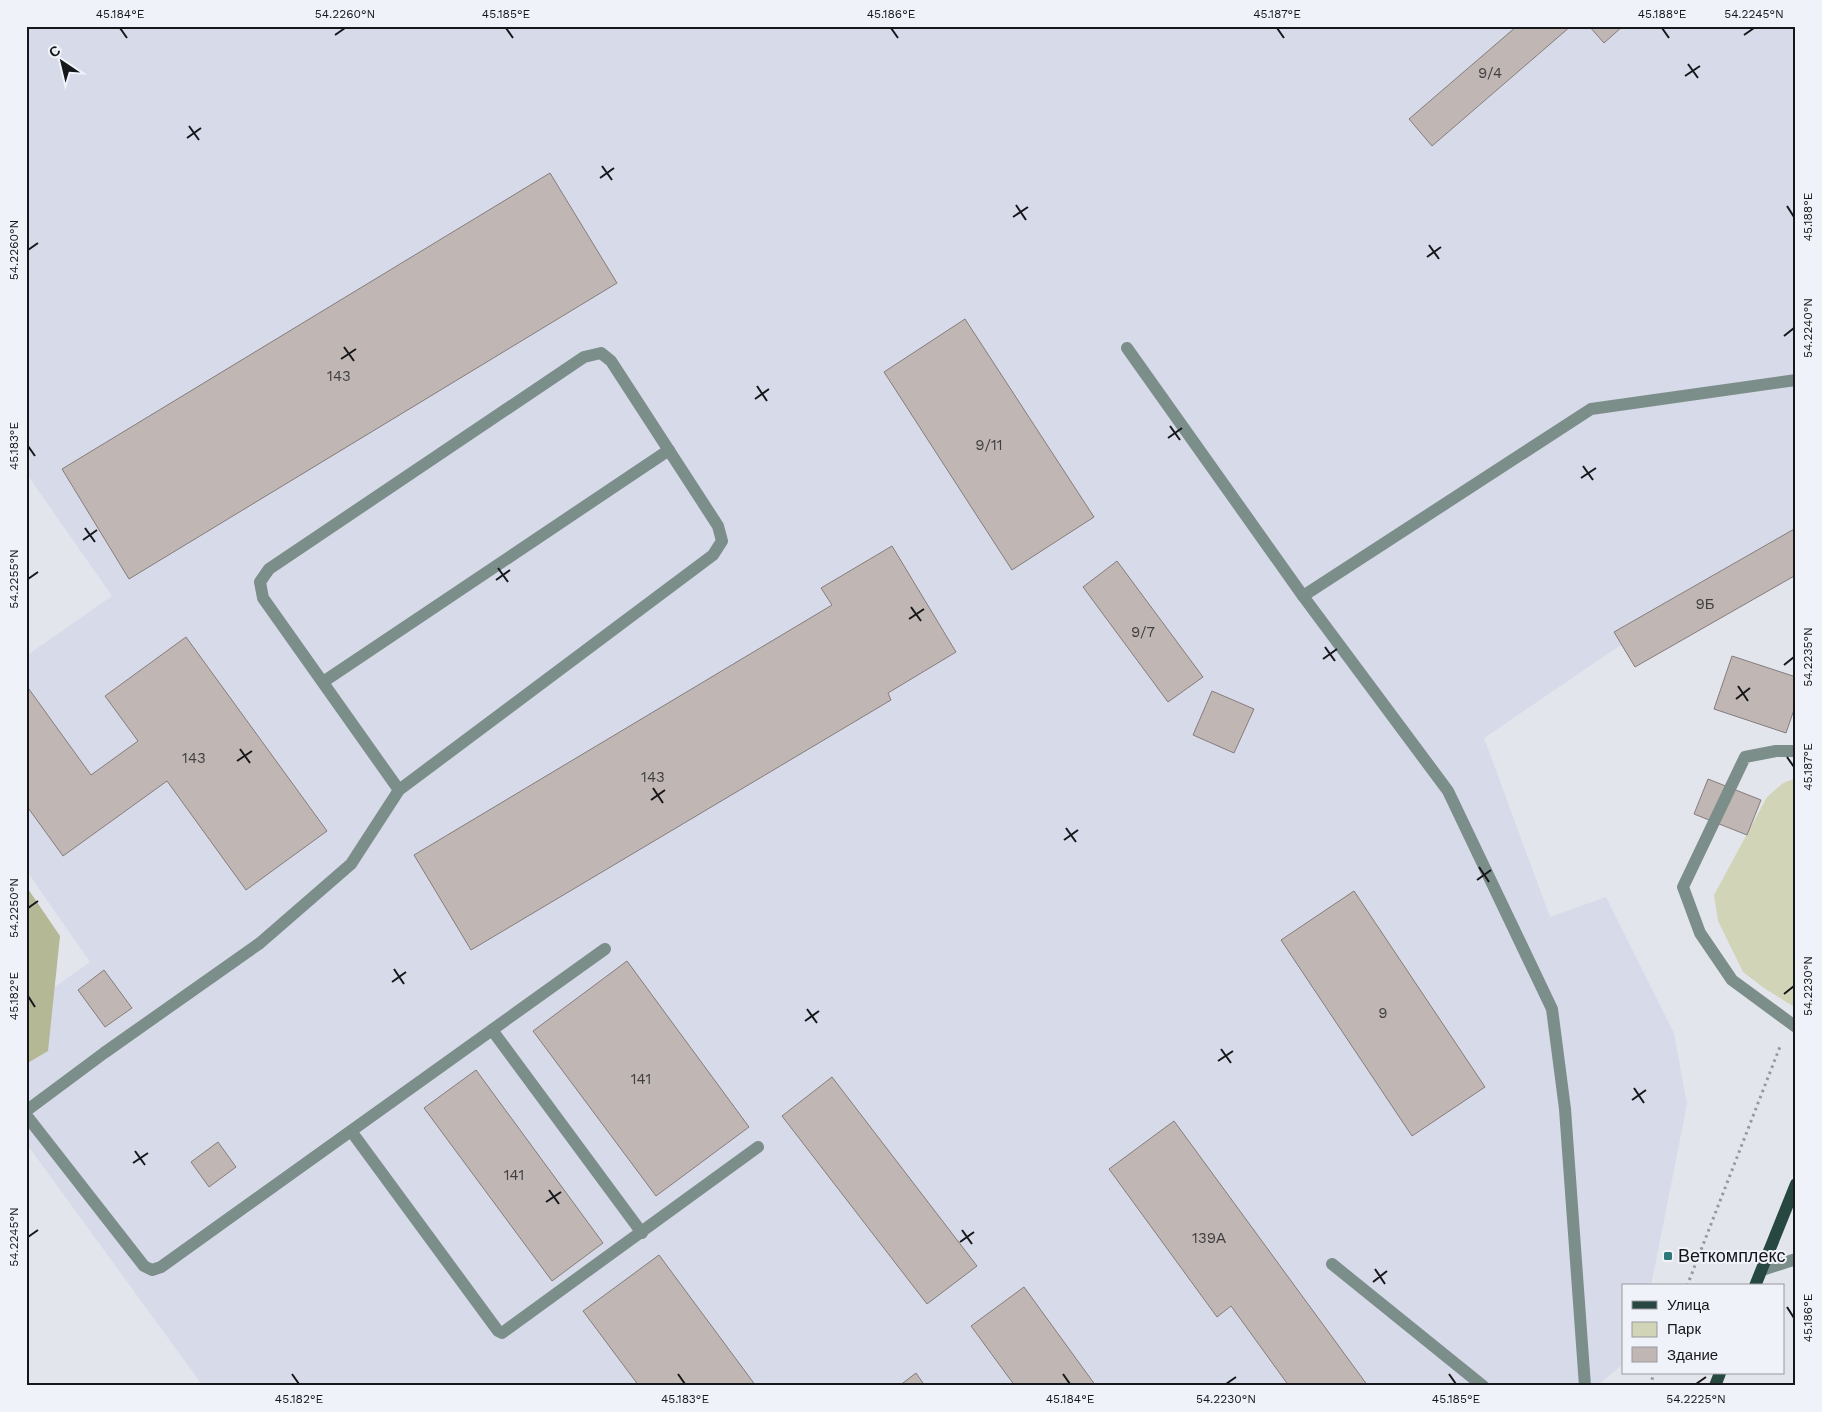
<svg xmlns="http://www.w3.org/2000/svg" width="1822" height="1412" font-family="'Work Sans',sans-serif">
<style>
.built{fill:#d7dae9}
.green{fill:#d1d4b7}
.forest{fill:#b5b894}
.building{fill:#c0b7b5;stroke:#857c7b}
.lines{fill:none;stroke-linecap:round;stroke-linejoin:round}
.path{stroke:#96989e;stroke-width:3;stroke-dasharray:2.5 4;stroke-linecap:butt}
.minor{stroke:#7c8e89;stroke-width:12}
.major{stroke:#264840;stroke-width:12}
.ticks{fill:none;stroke:#16171a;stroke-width:2}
.poi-dot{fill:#2e787b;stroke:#f0f2fa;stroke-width:2}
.labels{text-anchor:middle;stroke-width:4;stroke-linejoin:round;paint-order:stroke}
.number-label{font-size:15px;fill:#403f41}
.poi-label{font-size:18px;fill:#16171a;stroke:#f0f2fa;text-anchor:start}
.neatline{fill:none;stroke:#16171a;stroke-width:2}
.ticks-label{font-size:12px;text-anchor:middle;fill:#16171a}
</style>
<rect width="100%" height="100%" fill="#e3e5ed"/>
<path class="built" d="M26,26H1796V575L1635,667L1621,645L1484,738L1550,917L1606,897L1674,1033L1687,1104L1651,1286H1623V1364L1597,1386H203L26,1143V1007L90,962L26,870V656L112,596L26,473Z"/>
<path class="green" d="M1796,778V1008L1764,988L1743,972L1718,921L1714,895L1767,797L1783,783Z"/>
<path class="forest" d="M26,886L60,936L48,1051L26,1064Z"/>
<g class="building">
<path d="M1517,26H1571L1432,146L1409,119Z"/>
<path d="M1589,26H1623L1604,43Z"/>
<path d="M550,173L617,283L129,579L62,469Z"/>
<path d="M965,319L1094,517L1012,570L884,372Z"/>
<path d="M1796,528V575L1635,667L1614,632Z"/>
<path d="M892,546L956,652L888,693L891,700L471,950L414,855L832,605L821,588Z"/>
<path d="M1117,561L1203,677L1168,702L1083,587Z"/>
<path d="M186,637L327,831L246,890L167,781L63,856L26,805V685L91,775L138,741L105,696Z"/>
<path d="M1732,656L1796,677V704L1786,733L1714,709Z"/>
<path d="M1212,691L1254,709L1234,753L1193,735Z"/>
<path d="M1708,779L1761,800L1747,835L1694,814Z"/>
<path d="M1354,891L1485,1087L1412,1136L1281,940Z"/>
<path d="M627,961L749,1127L656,1196L533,1031Z"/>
<path d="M104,970L132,1008L105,1027L78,990Z"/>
<path d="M476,1070L603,1243L552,1281L424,1108Z"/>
<path d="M832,1077L977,1266L927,1304L782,1116Z"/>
<path d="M1174,1121L1368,1386H1289L1231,1306L1217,1317L1109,1169Z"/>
<path d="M218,1142L236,1167L209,1187L191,1162Z"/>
<path d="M659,1255L756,1386H639L583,1311Z"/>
<path d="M1024,1287L1096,1386H1015L971,1326Z"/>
<path d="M916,1373L925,1386H899Z"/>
</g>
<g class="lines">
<g class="path">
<path d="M1687,1286L1781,1044"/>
<path d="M1650,1386L1654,1373"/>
</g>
<g class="minor">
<path d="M1127,348L1303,596L1448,791L1552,1009L1565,1109L1585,1386"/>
<path d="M1303,596L1591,409L1796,380"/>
<path d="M323,682L669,450"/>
<path d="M1796,751H1776L1745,757L1683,887L1700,933L1732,980L1796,1027"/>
<path d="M492,1030L642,1233"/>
<path d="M26,1111L104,1053L260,943L351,864L399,790L713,555L722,541L718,526L611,361L601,353L584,357L269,569L260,582L263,598L399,790"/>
<path d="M26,1115L144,1266L152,1270L161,1267L605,949"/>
<path d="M351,1131L498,1331L502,1333L758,1147"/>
<path d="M1332,1264L1483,1386"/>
<path d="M1762,1270L1796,1259"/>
</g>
<g class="major">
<path d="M1755,1286L1796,1184"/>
<path d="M1715,1386L1720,1373"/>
</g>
</g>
<path class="ticks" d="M120,28L127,38M506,28L513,38M891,28L898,38M1277,28L1284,38M1662,28L1669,38M335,35L345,28M1744,35L1754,28M1688,64L1698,78M1685,76L1700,66M189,126L199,140M187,138L201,128M602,166L612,180M600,178L614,168M1016,205L1026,220M1787,206L1794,217M1013,217L1028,207M1429,245L1439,259M28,250L38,243M1427,257L1441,247M1784,336L1794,328M344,347L354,361M341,359L356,349M757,386L767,401M755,399L769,389M1170,426L1180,440M1168,438L1182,428M28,446L35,456M1583,466L1593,480M1581,478L1596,468M85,528L95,542M83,540L97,530M498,568L508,582M28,579L38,572M496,580L510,570M911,607L921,621M909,619L924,609M1325,647L1335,661M1323,659L1337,649M1784,665L1794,657M1738,686L1748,701M1736,699L1750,688M240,749L250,763M1787,757L1794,767M237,761L252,751M653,788L663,803M651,800L665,790M1066,828L1076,842M1064,840L1078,830M1479,867L1489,882M1477,880L1491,870M28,908L38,901M394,969L404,984M392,982L406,972M1784,994L1794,986M28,996L35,1007M807,1009L817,1023M805,1021L819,1011M1221,1049L1231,1063M1218,1061L1233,1051M1634,1088L1644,1103M1632,1100L1646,1090M135,1151L145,1165M133,1163L148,1153M549,1190L559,1204M546,1202L561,1192M962,1230L972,1244M28,1237L38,1230M960,1242L974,1232M1375,1269L1385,1284M1373,1282L1387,1271M1787,1307L1794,1318M292,1374L299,1384M678,1374L685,1384M1063,1374L1070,1384M1449,1374L1456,1384M1226,1384L1236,1377M1696,1384L1706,1377"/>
<rect class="poi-dot" x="1663" y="1251" width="10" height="10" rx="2.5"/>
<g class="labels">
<g class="number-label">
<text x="1490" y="78">9/4</text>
<text x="339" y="381">143</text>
<text x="989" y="450">9/11</text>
<text x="1705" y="609">9Б</text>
<text x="1143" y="637">9/7</text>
<text x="194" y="763">143</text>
<text x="653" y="782">143</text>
<text x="1383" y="1018">9</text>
<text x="641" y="1084">141</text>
<text x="514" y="1180">141</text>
<text x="1209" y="1243">139А</text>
</g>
<g class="poi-label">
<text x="1678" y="1262">Веткомплекс</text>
</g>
</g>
<rect width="1822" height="1412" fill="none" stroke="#f0f2fa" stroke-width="55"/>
<rect x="1622" y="1284" width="162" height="90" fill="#f0f2fa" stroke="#999aa0"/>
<rect x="1632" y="1301" width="25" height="8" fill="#264840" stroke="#999aa0"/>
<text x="1667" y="1310" font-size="15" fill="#16171a">Улица</text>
<rect x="1632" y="1322" width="25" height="15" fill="#d1d4b7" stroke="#999aa0"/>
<text x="1667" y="1334" font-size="15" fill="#16171a">Парк</text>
<rect x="1632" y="1347" width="25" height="15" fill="#c0b7b5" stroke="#999aa0"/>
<text x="1667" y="1360" font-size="15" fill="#16171a">Здание</text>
<g transform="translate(62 62) rotate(325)" stroke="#f0f2fa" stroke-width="4" paint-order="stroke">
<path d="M0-4L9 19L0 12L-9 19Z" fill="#16171a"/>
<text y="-8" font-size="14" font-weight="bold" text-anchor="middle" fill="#16171a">С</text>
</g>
<rect x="28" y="28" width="1766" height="1356" class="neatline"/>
<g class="ticks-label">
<text x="120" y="18">45.184°E</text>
<text x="345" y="18">54.2260°N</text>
<text x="506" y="18">45.185°E</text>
<text x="891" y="18">45.186°E</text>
<text x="1277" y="18">45.187°E</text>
<text x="1662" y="18">45.188°E</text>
<text x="1754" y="18">54.2245°N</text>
<text transform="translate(1808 217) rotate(-90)" y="4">45.188°E</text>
<text transform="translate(14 250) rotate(-90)" y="4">54.2260°N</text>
<text transform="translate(1808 328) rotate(-90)" y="4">54.2240°N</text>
<text transform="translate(14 446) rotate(-90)" y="4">45.183°E</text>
<text transform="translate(14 579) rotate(-90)" y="4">54.2255°N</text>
<text transform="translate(1808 657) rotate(-90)" y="4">54.2235°N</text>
<text transform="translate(1808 767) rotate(-90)" y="4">45.187°E</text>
<text transform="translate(14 908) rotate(-90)" y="4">54.2250°N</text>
<text transform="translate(1808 986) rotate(-90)" y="4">54.2230°N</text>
<text transform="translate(14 996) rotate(-90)" y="4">45.182°E</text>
<text transform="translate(14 1237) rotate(-90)" y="4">54.2245°N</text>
<text transform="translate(1808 1318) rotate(-90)" y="4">45.186°E</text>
<text x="299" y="1403">45.182°E</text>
<text x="685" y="1403">45.183°E</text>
<text x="1070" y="1403">45.184°E</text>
<text x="1226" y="1403">54.2230°N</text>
<text x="1456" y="1403">45.185°E</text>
<text x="1696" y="1403">54.2225°N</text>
</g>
</svg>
